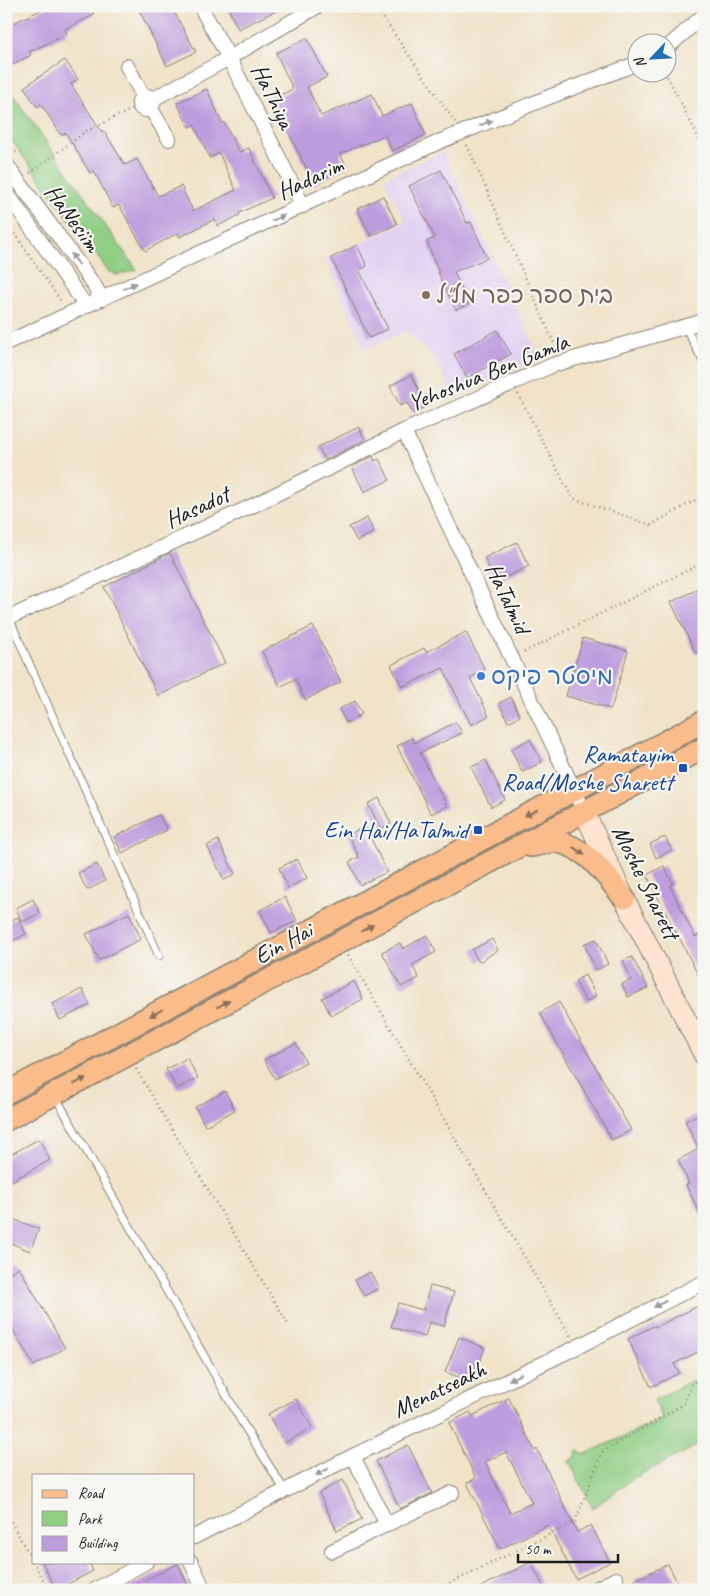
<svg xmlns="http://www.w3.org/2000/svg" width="710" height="1596" font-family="Caveat,'Playpen Sans Hebrew',sans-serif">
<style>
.built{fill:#e3d3f2}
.green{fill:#90ce84;stroke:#567550}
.building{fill:#be9dde;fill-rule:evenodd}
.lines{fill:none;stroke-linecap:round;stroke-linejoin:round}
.lane-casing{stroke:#868072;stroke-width:9}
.street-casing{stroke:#868072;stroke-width:16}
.secondary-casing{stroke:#868072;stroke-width:22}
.primary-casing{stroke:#868072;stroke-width:24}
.path{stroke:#868072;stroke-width:2.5;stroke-dasharray:1 4;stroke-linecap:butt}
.lane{stroke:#fff;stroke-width:7}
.street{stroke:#fff;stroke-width:14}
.secondary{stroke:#fde4d1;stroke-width:20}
.primary{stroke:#fabc8b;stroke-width:21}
.oneway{fill:#999}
.oneway2{fill:#8b6c54}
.education-dot{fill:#8d6e63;stroke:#f6f6f2;stroke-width:2}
.shop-dot{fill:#3f7fe0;stroke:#f6f6f2;stroke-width:2}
.transit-dot{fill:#1a4fb4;stroke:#f6f6f2;stroke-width:2}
.labels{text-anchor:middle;stroke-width:4.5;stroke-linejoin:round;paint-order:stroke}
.street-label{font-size:24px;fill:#1c1c1c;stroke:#f6f6f2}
.education-label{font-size:24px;fill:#785e54;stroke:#f6f6f2;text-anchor:start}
.shop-label{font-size:24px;fill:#366cbe;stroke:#f6f6f2;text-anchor:start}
.transit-label{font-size:24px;fill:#164399;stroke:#f6f6f2;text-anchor:end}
</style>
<rect width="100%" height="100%" fill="#f6f6f2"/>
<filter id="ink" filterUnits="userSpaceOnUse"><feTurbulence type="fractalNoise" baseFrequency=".02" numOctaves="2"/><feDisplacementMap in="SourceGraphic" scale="10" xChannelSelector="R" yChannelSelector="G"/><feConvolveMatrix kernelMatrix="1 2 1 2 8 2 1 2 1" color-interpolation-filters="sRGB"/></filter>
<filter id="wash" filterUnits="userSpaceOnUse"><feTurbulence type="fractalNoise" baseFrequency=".0096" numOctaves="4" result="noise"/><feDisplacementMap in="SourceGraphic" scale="20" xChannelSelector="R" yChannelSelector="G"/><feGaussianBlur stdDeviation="1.12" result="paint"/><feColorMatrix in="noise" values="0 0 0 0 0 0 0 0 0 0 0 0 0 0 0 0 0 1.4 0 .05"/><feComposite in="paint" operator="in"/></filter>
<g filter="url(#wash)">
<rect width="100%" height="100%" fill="#f0e3c8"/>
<path class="built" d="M443,152L540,358L455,398L433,357L406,331L365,349L326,259L406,222L384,178Z"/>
<g class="green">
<path d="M6,85L137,270L117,275L108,271L6,133Z"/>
<path d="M693,1380L704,1403V1442L634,1478L593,1508L569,1461L575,1458L578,1451L585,1454L663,1419L654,1400Z"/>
</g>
<g id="blocks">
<g class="building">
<path d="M49,6H90L94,15L65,29L67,34L29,52L31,55L6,68V9L14,23Z"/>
<path d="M137,6H171L196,52L167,66Z"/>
<path d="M227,6H286L238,29Z"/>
<path d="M307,38L327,77L307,87L321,116L372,94L382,116L412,103L426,135L392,151L385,135L340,154L347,167L314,184L272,99L293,89L276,53Z"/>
<path d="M65,60L78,79L71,84L102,132L104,131L125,165L137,159L158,196L181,186L193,211L236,190L219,153L210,158L194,125L189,127L177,103L207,89L222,123L224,122L239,152L249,148L272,198L239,213L240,215L218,226L215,219L180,237L178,233L145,251L119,205L113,208L94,171L90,173L66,133L61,135L41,104L37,107L24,87Z"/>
<path d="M441,170L467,223L471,222L487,258L454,272L469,304L456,310L443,285L427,241L435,238L409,186Z"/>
<path d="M383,196L397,224L371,236L357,209Z"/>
<path d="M357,245L367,266L359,270L388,329L369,338L331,258Z"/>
<path d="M497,330L511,354L467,378L454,354Z"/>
<path d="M411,375L427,406L413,413L407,403L400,406L390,386Z"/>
<path d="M359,427L365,440L325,460L318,447Z"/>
<path d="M373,456L375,461L379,459L390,480L364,492L352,467Z"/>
<path d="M367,518L374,532L357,541L349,527Z"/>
<path d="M517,542L529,566L496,582L484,558Z"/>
<path d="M170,553L225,663L158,696L104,587Z"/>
<path d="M704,586V650L696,654L671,602Z"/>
<path d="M313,626L341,682L305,700L295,679L280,687L262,651Z"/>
<path d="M466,632L485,670L470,678L489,716L471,725L443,668L402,687L391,665L424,648L426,652Z"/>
<path d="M583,638L628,651L611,709L566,696Z"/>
<path d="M511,697L520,716L508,722L499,703Z"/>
<path d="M355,701L362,714L346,723L339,709Z"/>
<path d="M456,722L462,733L420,753L447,806L431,814L397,746L412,738L414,743Z"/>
<path d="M530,739L542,762L522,772L511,749Z"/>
<path d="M486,760L505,800L491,807L471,767Z"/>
<path d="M379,798L391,824L381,829L368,804Z"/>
<path d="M159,815L167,830L122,853L114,837Z"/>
<path d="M365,826L387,872L360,885L349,862L359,857L348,835Z"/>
<path d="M665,837L672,850L656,858L650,844Z"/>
<path d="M218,840L235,874L224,880L207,846Z"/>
<path d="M297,859L307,878L288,888L279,868Z"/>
<path d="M97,864L105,881L87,890L78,873Z"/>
<path d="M664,866L673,884L670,886L695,937L704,932V987L676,931L675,932L647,875Z"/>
<path d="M285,897L297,921L271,933L260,910Z"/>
<path d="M33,899L40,913L22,922L16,908Z"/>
<path d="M129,913L141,939L99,960L86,934Z"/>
<path d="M18,917L26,934L6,944V923Z"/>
<path d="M427,935L436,952L412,965L419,978L401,987L382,952L400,943L403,949Z"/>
<path d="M492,939L498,950L479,962L472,950Z"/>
<path d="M596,939L608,964L596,970L584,944Z"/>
<path d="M632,957L648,988L628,997L622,984L631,980L623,961Z"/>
<path d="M585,975L596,996L586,1002L575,981Z"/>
<path d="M354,981L363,999L331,1016L322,998Z"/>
<path d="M82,989L90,1005L60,1020L52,1004Z"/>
<path d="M559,1002L631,1130L612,1140L540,1013Z"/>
<path d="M296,1043L306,1062L275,1079L264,1060Z"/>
<path d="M187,1058L198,1078L177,1089L166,1069Z"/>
<path d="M225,1091L235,1110L205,1126L195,1107Z"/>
<path d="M704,1112V1222L686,1185L689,1183L678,1160L699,1149L685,1121Z"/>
<path d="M39,1139L50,1160L6,1184V1157Z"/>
<path d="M10,1218L39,1229L30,1251L6,1241V1226Z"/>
<path d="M19,1267L65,1348L34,1366L6,1318V1275Z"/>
<path d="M370,1272L379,1288L364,1296L355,1280Z"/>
<path d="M430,1286L454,1292L444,1326L429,1322L425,1337L391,1327L398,1303L423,1310Z"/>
<path d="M704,1303V1349L674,1364L679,1373L651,1387L628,1339L655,1325L656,1327Z"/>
<path d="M459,1337L485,1348L472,1382L445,1372Z"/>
<path d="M509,1398L535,1451L537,1449L577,1532L591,1525L610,1562L576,1579L548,1525L500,1549L467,1483L476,1478L449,1423L470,1412L472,1416ZM506,1452L532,1503L510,1513L485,1462Z"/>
<path d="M296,1399L312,1428L284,1443L268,1414Z"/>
<path d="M408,1445L432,1493L400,1509L376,1461Z"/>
<path d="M343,1480L362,1519L337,1531L319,1493Z"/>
<path d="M42,1562H89L93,1571L56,1590Z"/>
<path d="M531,1562L545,1590H475Z"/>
<path d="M178,1564L190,1590H124Z"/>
<path d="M668,1564L681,1590H640L635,1580Z"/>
</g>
</g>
</g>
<g filter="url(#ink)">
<use href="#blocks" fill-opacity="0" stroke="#868072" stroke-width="1"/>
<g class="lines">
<g class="lane-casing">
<g id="lane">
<path d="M685,326L704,363"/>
<path d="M9,618L159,956"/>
<path d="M55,1096L243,1424L285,1491"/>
</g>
</g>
<g class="street-casing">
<g id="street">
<path d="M200,6L229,58L303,206"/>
<path d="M668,47L704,15"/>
<path d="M127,66L143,96"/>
<circle cx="146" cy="103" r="7"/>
<path d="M153,99L229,58L318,6"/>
<path d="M151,109L169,139"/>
<path d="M6,164L94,285L102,299"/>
<path d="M6,192L86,306"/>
<path d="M6,343L441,141L549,97L638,63"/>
<path d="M404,431L584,811"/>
<path d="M6,619L252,506L404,431L553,365L704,321"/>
<path d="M691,1030L704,1024"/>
<path d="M353,1456L387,1525"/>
<path d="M194,1537L353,1456L577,1347L704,1282"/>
<path d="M332,1551L452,1493"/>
<path d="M191,1562L204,1590"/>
<path d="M95,1590L146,1562"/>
<path d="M594,1590L616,1579"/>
</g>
</g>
<g class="secondary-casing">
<path id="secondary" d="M584,811L624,898L704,1055"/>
</g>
<g class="primary-casing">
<g id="primary">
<path d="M531,846C539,845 550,841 558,842C588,848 606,876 624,898"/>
<path d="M6,1093L704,721"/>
<path d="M6,1120L704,748"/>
</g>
</g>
<g class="path">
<path d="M375,6L455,122"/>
<path d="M665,72L704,148"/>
<path d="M6,140L18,155"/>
<path d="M467,145L557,350"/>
<path d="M30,173L85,132L136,107"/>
<path d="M6,221L62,303"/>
<path d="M518,394L572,498L651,525L701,497L704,503"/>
<path d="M524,652L704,562"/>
<path d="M348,955L571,1337"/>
<path d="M136,1069L288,1324"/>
<path d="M6,1513L49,1590"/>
<path d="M436,1590L575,1522L602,1452L684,1404L692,1383L704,1377"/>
</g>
<use href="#lane" class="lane"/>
<use href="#street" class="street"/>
<use href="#secondary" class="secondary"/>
<use href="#primary" class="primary"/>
</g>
<defs><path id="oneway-solid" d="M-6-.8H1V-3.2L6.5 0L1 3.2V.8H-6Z" transform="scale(1.25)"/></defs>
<g class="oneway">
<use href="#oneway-solid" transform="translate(486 123) rotate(-22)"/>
<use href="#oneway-solid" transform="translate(278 218) rotate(-25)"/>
<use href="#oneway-solid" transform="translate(75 259) rotate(-126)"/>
<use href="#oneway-solid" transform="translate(130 286) rotate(-25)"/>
<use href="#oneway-solid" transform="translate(660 1304) rotate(153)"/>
<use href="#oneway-solid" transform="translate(515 1377) rotate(154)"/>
<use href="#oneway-solid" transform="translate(322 1472) rotate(152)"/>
</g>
<g class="oneway2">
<use href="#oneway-solid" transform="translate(531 813) rotate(152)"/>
<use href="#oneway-solid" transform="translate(579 851) rotate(33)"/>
<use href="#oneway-solid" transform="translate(367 928) rotate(-28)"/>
<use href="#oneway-solid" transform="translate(223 1004) rotate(-28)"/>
<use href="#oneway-solid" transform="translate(156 1013) rotate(152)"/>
<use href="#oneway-solid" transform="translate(80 1081) rotate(-28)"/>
</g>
</g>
<circle class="education-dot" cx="426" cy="295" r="5"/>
<circle class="shop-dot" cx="481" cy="676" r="5"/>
<g class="transit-dot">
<rect x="678" y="763" width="10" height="10" rx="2.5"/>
<rect x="473" y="825" width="10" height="10" rx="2.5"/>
</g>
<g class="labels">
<g class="street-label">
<text transform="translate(273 96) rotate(64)" y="8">HaThiya</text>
<text transform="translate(310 178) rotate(-25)" y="8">Hadarim</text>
<text transform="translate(73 218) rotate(54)" y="8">HaNesiim</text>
<text transform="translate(488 372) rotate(-22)" y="8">Yehoshua Ben Gamla</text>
<text transform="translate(197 507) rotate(-25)" y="8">Hasadot</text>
<text transform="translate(508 598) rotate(65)" y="8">HaTalmid</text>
<text transform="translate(646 882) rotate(64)" y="8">Moshe Sharett</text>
<text transform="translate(283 943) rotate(-28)" y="8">Ein Hai</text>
<text transform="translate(439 1389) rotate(-26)" y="8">Menatseakh</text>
</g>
<g class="education-label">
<text x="436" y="303">בית ספר כפר מל"ל</text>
</g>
<g class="shop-label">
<text x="491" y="684">מיסטר פיקס</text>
</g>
<g class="transit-label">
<text x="673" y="762">Ramatayim<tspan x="673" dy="28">Road/Moshe Sharett</tspan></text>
<text x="468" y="838">Ein Hai/HaTalmid</text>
</g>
</g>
<rect width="710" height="1596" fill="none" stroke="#f6f6f2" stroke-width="25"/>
<rect x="32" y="1474" width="162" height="90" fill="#f6f6f2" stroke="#9f9f9c"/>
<rect x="42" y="1490" width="25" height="8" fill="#fabc8b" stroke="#9f9f9c"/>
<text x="78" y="1498" font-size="15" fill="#1c1c1c">Road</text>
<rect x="42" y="1511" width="25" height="15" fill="#90ce84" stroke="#9f9f9c"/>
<text x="78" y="1524" font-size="15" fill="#1c1c1c">Park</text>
<rect x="42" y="1536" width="25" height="15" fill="#be9dde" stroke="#9f9f9c"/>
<text x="78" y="1548" font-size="15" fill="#1c1c1c">Building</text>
<g transform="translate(652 58) rotate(245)"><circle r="24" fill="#f6f6f2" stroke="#9f9f9c"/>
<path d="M0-4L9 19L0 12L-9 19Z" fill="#1f6fb2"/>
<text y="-8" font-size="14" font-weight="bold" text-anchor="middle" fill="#1c1c1c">N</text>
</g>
<path d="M518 1554v8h100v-8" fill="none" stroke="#1c1c1c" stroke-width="2.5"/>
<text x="525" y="1554" font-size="15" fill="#1c1c1c" stroke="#f6f6f2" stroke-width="4" paint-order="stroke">50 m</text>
</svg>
